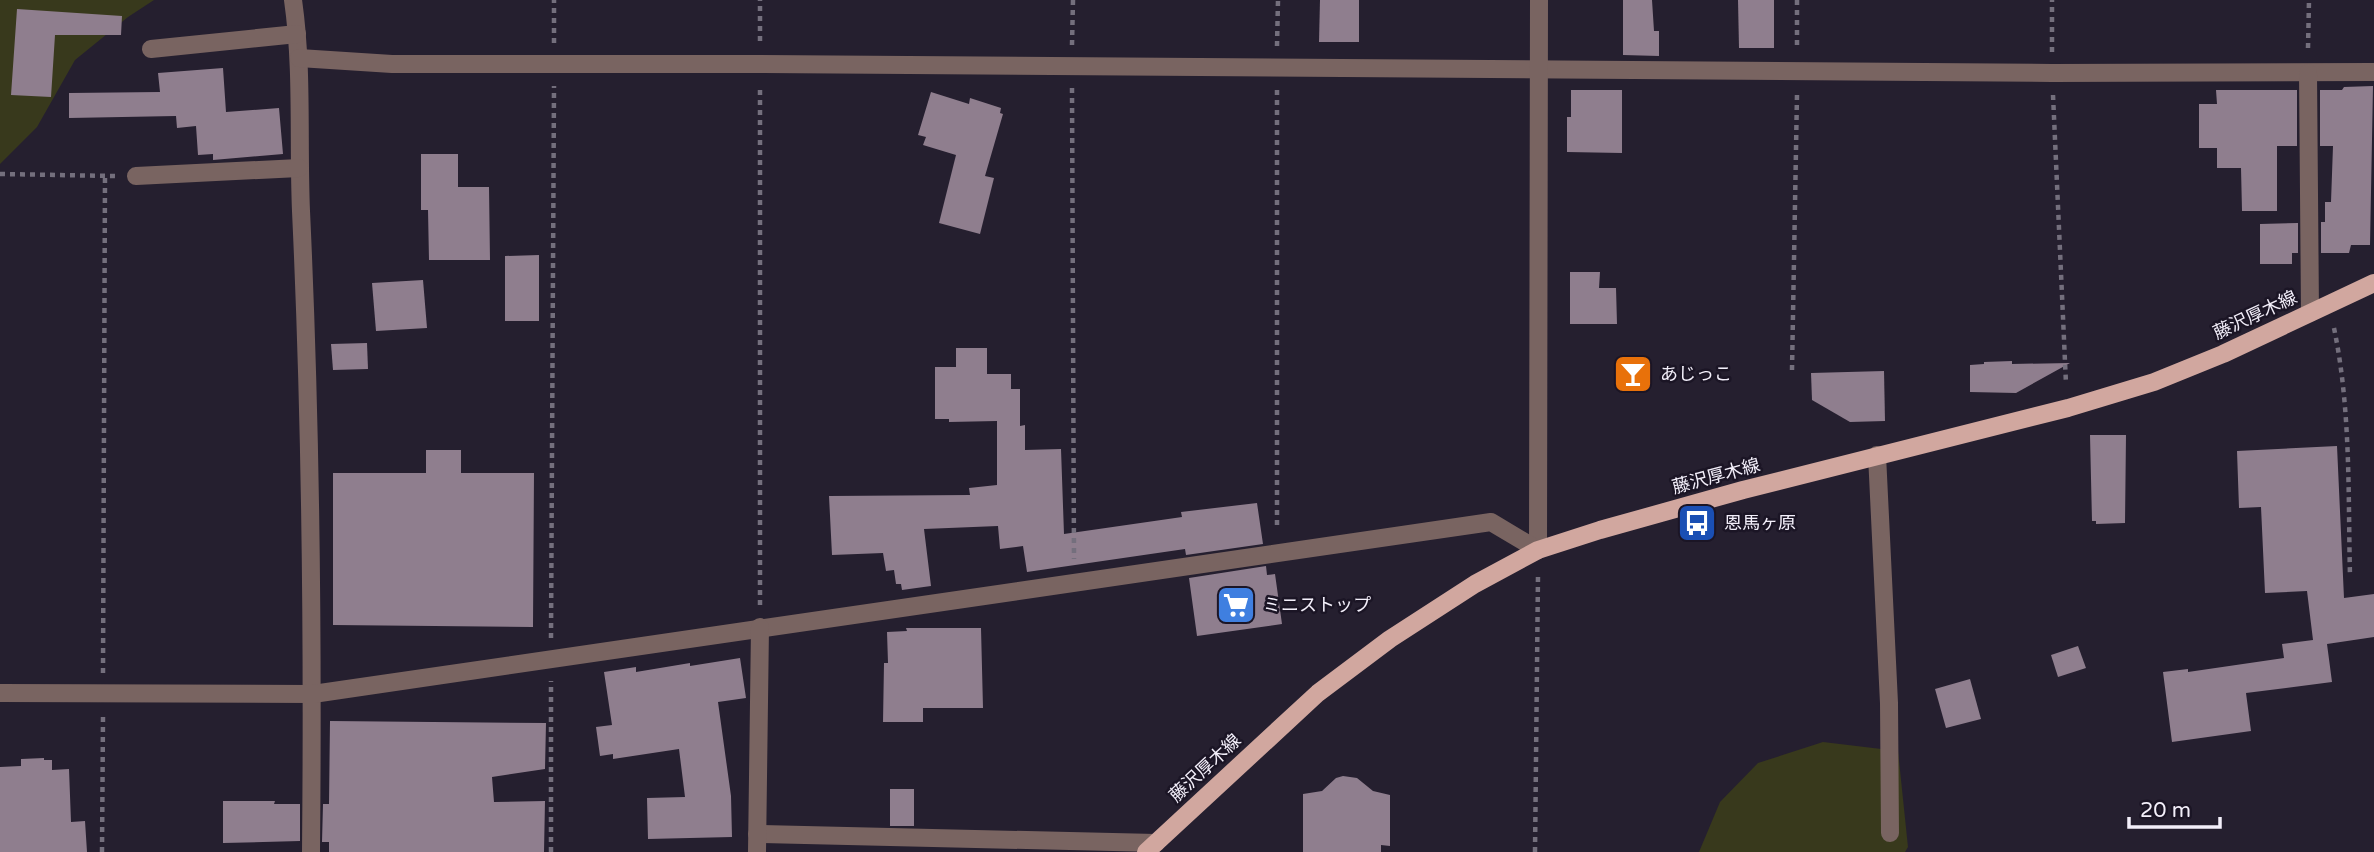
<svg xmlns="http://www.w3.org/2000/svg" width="2374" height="852" font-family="'Varela Round','Noto Sans JP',sans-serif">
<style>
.green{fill:#38391c}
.building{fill:#8f7e8e}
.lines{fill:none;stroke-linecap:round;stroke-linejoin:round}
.path{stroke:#746f7d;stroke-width:4.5;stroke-dasharray:5 5;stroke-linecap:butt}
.minor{stroke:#796461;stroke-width:18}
.major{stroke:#d1a79f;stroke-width:18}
.labels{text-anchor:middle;stroke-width:5;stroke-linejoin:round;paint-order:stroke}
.street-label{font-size:18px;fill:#f3effa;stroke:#1b1525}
.poi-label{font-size:18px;fill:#f3effa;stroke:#1b1525;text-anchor:start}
</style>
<rect width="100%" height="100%" fill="#251f2f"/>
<g class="green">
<path d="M0,0H154L128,17L75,60L37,127L0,164Z"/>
<path d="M1823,742L1898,751L1908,847L1905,852H1699L1720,802L1758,763Z"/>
</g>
<g class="building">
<path d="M1320,0H1359V42H1319Z"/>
<path d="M1623,0H1652L1654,31H1659V56L1623,55Z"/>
<path d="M1738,0H1774V48H1739Z"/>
<path d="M17,9L122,16L121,35H55L51,97L11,95Z"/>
<path d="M223,68L226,112L279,108L283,154L213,160V154L198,155L196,126L177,128L176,116L69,118V93L160,92L158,73Z"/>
<path d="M2373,86L2370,245H2351L2349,253H2321V222H2325V202H2331L2333,146H2320V90H2342L2344,87Z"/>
<path d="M1571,90H1622V153L1567,152V117H1571Z"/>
<path d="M2216,90H2297V146H2277V211H2242L2241,168H2217V148H2199V104H2217Z"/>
<path d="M931,92L969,104L970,98L1001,108L1000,113L1003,114L985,176L994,178L980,234L939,223L956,155L923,145L926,137L918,135Z"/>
<path d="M421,154H458V187H489L490,260H429L428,210H421Z"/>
<path d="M2298,223V253H2292V264H2260V224Z"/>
<path d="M539,255V321H505V256Z"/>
<path d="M1570,272H1600L1599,288H1616L1617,324H1570Z"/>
<path d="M423,280L427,328L376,331L372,283Z"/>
<path d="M367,343L368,369L333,370L331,344Z"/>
<path d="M956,348H987V374H1011V389H1020V426L1025,425V450L1061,449L1064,534L1182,517L1181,512L1257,503L1263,544L1186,555L1185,549L1027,572L1023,546L1000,549L998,526L924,529L931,586L902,590L901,584H896L894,570L886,571L883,553L832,555L829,496L970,495L969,488L997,485V421L949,422V419H935V367H956Z"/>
<path d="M2012,361V364L2070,363L2016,393L1970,392V365L1984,364V362Z"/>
<path d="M1884,371L1885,421L1850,422L1812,400L1811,373Z"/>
<path d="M2090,435H2126L2125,523L2096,524V521H2092Z"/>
<path d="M2337,446L2344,598L2374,594V637L2327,644L2332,682L2246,693L2251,731L2172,742L2163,672L2188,669V672L2284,658L2282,644L2313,640L2307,591L2265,593L2261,507L2239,508L2237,451Z"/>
<path d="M426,450H461V473H534L533,627L333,625V473H426Z"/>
<path d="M1266,566L1267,575L1275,574L1282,624L1197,636L1189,578Z"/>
<path d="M906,628H981L983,708H923V722H883L884,663H888L887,632L907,631Z"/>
<path d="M2078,646L2086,668L2058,677L2051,655Z"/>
<path d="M740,658L746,698L718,702L731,796L732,837L648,839L647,798L685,797L679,749L613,759V754L600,756L596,727L612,725L604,672L636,667V672L690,663V666Z"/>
<path d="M1970,679L1981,719L1946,728L1935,689Z"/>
<path d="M330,721L546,723L545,769L492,777L494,802L545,801L544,852H329V842H322L323,804H329Z"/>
<path d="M44,758V760H52V770L69,769L71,822L85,821L87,852H0V767L21,766V759Z"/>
<path d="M1343,776L1357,778L1373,791L1390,795V846L1381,845V852H1303V794L1322,791L1336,778Z"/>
<rect x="890" y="789" width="24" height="37"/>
<path d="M223,801H275L274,804H300V841L223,843Z"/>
</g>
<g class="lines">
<g class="path">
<path d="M1797,0V47"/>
<path d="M760,41V0"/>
<path d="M554,43V0"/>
<path d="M1072,45L1073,0"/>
<path d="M1277,46L1278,0"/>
<path d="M2308,48L2309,0"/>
<path d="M2052,52V0"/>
<path d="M1072,88L1074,559"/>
<path d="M1277,90V529"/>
<path d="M2053,95L2066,384"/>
<path d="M0,174L115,176"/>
<path d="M2334,328C2351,410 2348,494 2350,576"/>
<path d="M1792,370L1797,94"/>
<path d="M760,605V85"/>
<path d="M551,638L554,86"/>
<path d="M103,673L105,176"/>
<path d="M102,852L103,716"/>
<path d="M551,852V681"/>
<path d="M1535,852L1538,575"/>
</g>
<g class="minor">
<path d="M293,0C303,70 298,141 301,211C311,425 313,639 311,852"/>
<path d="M151,49L297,34"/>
<path d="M299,58L392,64H760L2052,73L2374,72"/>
<path d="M2308,73L2310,313"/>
<path d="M136,176L299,168"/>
<path d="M1877,455L1889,703L1890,833"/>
<path d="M1538,550L1539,0"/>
<path d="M0,693L313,694L1491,522L1538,550"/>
<path d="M757,834L1156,843"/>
<path d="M757,852L760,627"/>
</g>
<path class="major" d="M1146,852L1318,693L1390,639L1475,584L1538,550L1600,530L1743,490L2068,408L2154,382L2223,354L2374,283"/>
</g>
<defs>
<g id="bar-square" transform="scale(2.0125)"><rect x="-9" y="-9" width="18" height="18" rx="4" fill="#e8710a" stroke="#1b1525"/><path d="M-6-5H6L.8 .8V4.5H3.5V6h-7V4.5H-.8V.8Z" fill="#fff"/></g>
<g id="bus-square" transform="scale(2.0125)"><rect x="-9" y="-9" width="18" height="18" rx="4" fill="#1a4fb4" stroke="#1b1525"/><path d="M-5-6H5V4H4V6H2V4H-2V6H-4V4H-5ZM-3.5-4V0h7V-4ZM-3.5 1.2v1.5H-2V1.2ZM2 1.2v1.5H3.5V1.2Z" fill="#fff"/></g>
<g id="supermarket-square" transform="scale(2.0125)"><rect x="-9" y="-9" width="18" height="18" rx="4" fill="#3f7fe0" stroke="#1b1525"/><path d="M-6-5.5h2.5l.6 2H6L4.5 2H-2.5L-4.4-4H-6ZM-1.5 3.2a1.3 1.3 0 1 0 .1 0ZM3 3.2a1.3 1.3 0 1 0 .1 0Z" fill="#fff"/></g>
</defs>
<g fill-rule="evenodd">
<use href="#bar-square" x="1633" y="374"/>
<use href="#bus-square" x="1697" y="523"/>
<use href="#supermarket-square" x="1236" y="605"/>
</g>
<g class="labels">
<g class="street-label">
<text transform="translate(2255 315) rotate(-25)" y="6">藤沢厚木線</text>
<text transform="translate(1716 476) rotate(-15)" y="6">藤沢厚木線</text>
<text transform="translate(1205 768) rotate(-43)" y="6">藤沢厚木線</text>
</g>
<g class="poi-label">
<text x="1660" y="380">あじっこ</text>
<text x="1724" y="529">恩馬ヶ原</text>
<text x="1263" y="611">ミニストップ</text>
</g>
</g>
<path d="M2129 817v10h91v-10" fill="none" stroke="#f3effa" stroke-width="3.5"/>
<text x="2140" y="817" font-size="21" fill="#f3effa" stroke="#1b1525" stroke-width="5" paint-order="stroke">20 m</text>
</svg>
